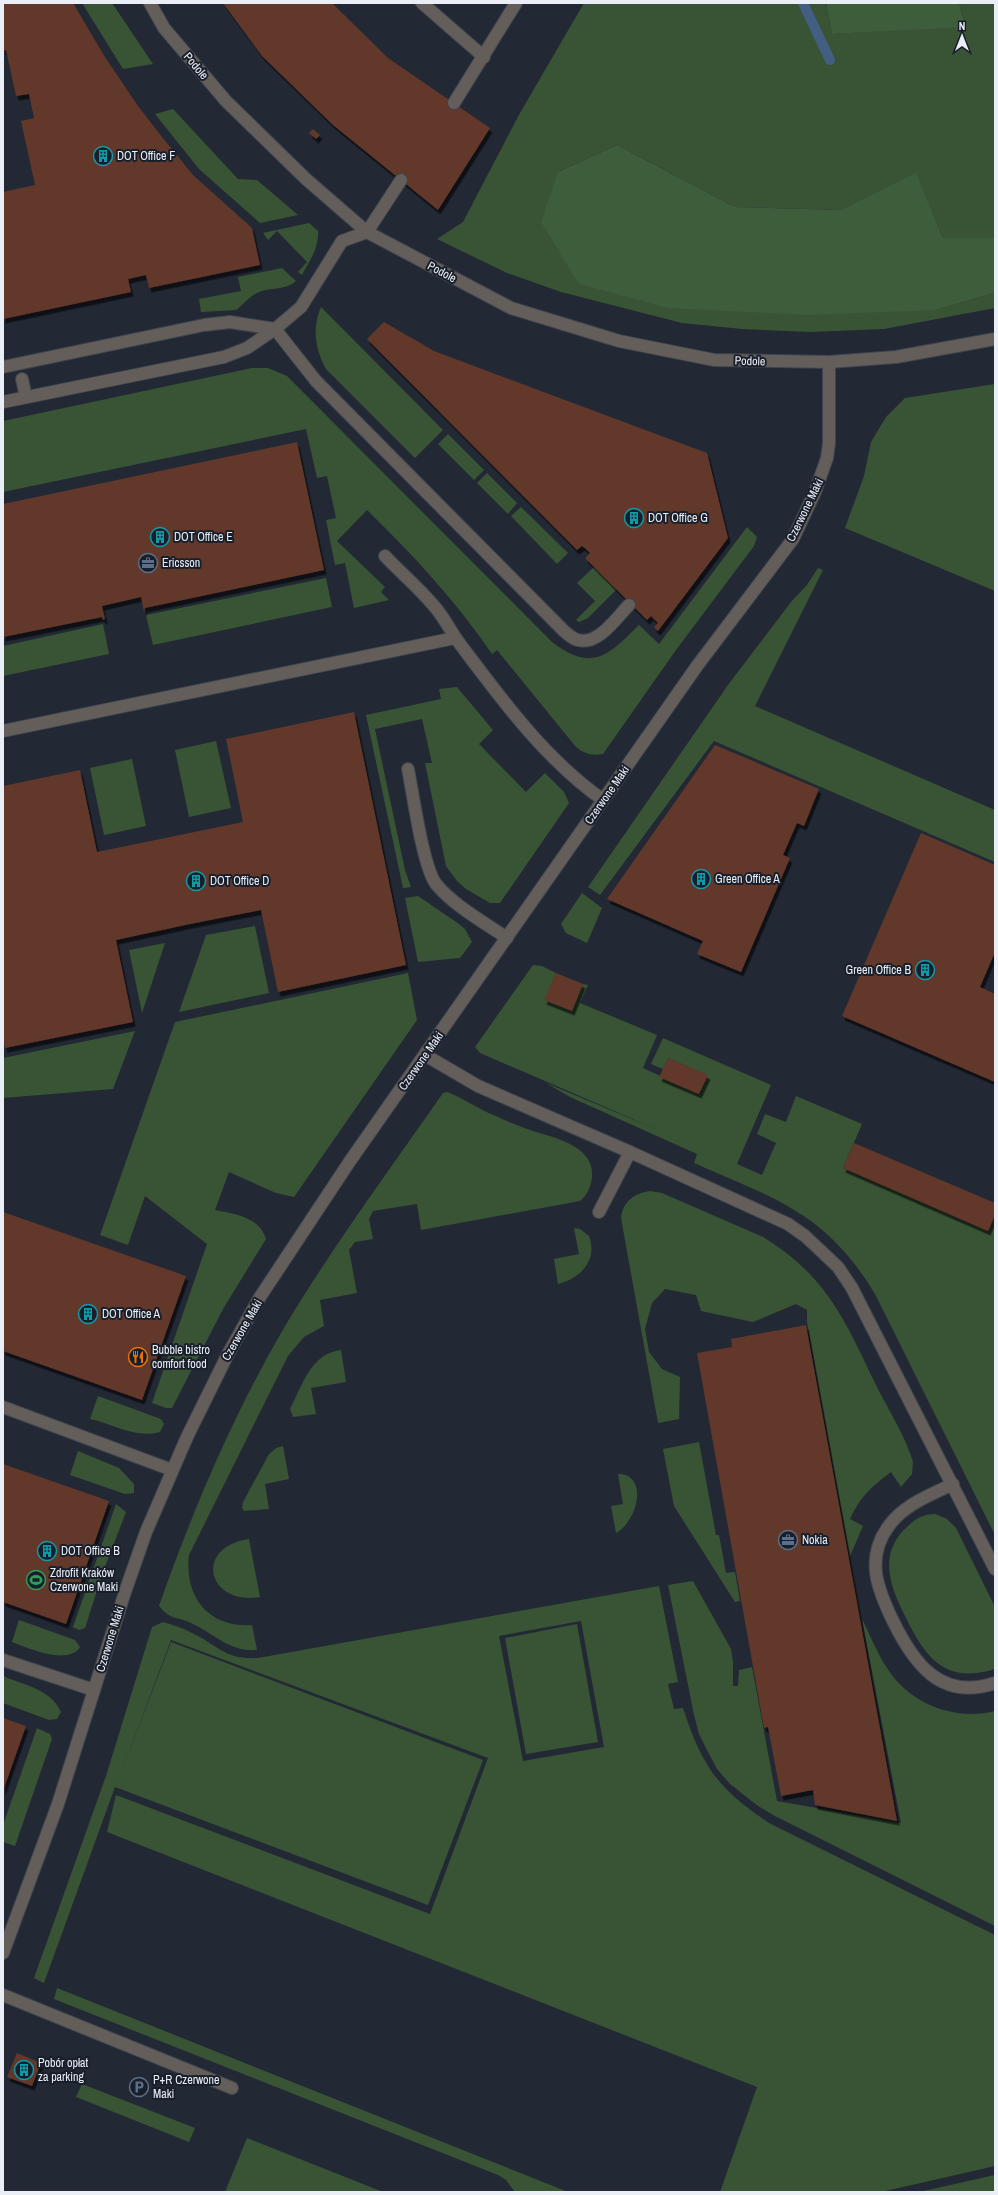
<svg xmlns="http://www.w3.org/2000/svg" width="998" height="2195" font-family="'Archivo Narrow',sans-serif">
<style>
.green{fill:#385435;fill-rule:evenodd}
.forest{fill:#3e5d3b}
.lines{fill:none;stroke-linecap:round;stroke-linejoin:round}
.stream{stroke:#435e80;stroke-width:10}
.building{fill:#62372b;filter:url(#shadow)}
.lane-casing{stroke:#3e454f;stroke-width:14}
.street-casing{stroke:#3e454f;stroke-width:14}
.lane{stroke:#645e5a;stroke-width:12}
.street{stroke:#645e5a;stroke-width:12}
.labels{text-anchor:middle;stroke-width:4;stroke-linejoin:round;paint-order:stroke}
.street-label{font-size:12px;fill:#eaeff7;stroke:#191f2a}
.poi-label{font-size:12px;fill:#eaeff7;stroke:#191f2a;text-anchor:start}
</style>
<defs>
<filter id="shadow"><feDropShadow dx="2.5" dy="4.5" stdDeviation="0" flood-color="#0009"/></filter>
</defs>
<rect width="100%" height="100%" fill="#222934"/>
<g class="green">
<path d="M82,3H112L153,64L123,69Z"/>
<path d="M584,3H826L832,34L966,26L959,3H995V238H943L916,174L841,210L735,207L617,145L558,172L935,310L995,293V308L884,329L810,332L742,329L682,323L561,292L507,273L437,239L463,222L520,113Z"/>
<path d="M173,109L238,179L257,180L298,215L260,223L199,169L155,114Z"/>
<path d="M309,223L318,231C319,248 310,260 302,275L298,272L307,262L277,231L268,240L263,233Z"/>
<path d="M282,268L296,281C284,291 271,287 259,292C249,296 244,304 236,310L201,312L199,299L241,291L238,277Z"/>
<path d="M321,307L443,430L415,458L326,369C315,349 312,328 321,307Z"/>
<path d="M252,368H268L287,376L552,642C592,673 609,655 639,625L659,644L747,527L757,537L754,546L676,650L603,754C592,756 585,754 576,747L497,650L492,654C456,601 413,555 367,510L337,541L385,587L381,592L389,600L354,608L345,563L335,565L326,520L336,518L327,476L317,478L306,429L3,492V421Z"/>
<path d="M995,384V591L845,528L864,476L871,442L886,417L905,398Z"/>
<path d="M448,434L484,470L474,480L438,444Z"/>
<path d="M487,473L517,503L508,514L477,483Z"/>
<path d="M521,507L568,553L557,564L511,516Z"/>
<path d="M594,567L617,589L588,618L579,622L576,620L595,601L577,583Z"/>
<path d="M818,568L823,570L755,706L995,810V862L714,741L600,895L588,887L728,685L791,602L807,585Z"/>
<path d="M326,578L332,607L153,645L146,615Z"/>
<path d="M103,624L109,654L3,676V646Z"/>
<path d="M457,687L493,730L479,744L526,792L545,773L564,792L569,803L500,903H490L466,889L457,881L446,866L425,763H432L422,719L375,729L405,870L411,887L403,888L366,715L441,699L439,689Z"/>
<path d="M216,741L231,808L189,817L175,750Z"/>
<path d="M132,759L146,826L104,835L90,768Z"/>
<path d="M582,893L602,908L587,943L566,933L561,924Z"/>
<path d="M418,896L459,924L465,929L472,942L460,958L418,962L405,898Z"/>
<path d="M255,926L269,993L179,1012L206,935Z"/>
<path d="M165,943L142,1013L129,950Z"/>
<path d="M533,965L542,966L556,973L545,1000L572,1011L583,984L588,985L580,1003L657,1035L643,1068L700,1094L707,1075L668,1058L663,1069L651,1064L663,1038L771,1085L737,1164L762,1175L776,1143L757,1134L765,1114L786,1122L796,1096L862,1124L843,1168L988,1231L995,1215V1535L876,1296C828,1214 776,1199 694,1163L697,1154L570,1097L546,1083L663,1132L480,1053L475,1047Z"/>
<path d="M408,973L417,1020L294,1197L276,1193L229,1172L215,1210C234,1214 259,1216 266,1239L223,1309L172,1408H166L152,1403L207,1244L145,1196L128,1245L100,1235L175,1022Z"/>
<path d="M135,1031L113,1089L3,1098V1058Z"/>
<path d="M447,1092C464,1098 479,1110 496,1116C506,1121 516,1125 527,1129C550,1137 595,1144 592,1177C591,1187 587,1195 580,1201L421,1230L417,1204L373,1211L369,1219L373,1239L355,1242L349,1250L357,1293L320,1300L324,1326L304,1337L288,1356L189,1555C184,1597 209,1628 252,1625L257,1650C230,1652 216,1635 193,1624C178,1616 171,1621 159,1606C192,1512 231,1420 281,1333C330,1250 388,1172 443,1093Z"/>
<path d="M650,1191L662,1193L763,1237C830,1278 846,1324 879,1391C891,1414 906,1438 913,1462L912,1474L901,1487L891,1472C873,1485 859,1498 850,1519L863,1526L850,1556L807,1322V1310L796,1304L753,1322L701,1311L696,1295L665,1289L652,1303L645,1329L649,1352L662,1369L680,1377L679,1419L658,1423L621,1218C623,1201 635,1193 650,1191Z"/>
<path d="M574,1228L580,1229L589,1236C598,1260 581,1278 558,1284L554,1259L579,1254Z"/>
<path d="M341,1350L346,1382L311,1388L316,1414L293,1417L290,1409C302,1386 311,1353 341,1350Z"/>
<path d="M98,1396L161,1419L164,1424L160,1432C135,1439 114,1424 90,1419Z"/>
<path d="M699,1442L716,1535H719L726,1573L735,1572L740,1601L735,1602L674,1506L663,1449Z"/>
<path d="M283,1446L289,1479L265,1484L269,1509L244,1511L242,1508L243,1502L269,1454L276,1448Z"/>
<path d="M78,1451L119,1468L134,1484V1493L125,1494L70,1475Z"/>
<path d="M618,1474C649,1474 638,1521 616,1533L611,1506L623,1504Z"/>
<path d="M116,1504L126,1512L102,1575L85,1628L79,1630L73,1627Z"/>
<path d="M935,1514L947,1519L956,1528L995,1607V1668L992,1670C945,1683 926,1658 907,1620C891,1589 876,1554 908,1526C916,1518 924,1514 935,1514Z"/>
<path d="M249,1539L260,1597C207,1606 193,1547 249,1539Z"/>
<path d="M693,1581L731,1649L733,1662V1686H738L739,1670L752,1667L777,1801L901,1823L862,1619C871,1637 878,1655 889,1671C912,1705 956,1721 995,1711V1926L775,1816L758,1806L730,1784L717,1769L708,1752L699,1734L694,1715L668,1585Z"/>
<path d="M659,1586L678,1682L668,1684L674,1709L683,1708C702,1766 718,1789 769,1823L995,1935V2166L881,2192H720L757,2087L107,1832L116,1795L430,1914L488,1758L171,1640L120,1776L171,1642L483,1760L428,1905L115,1787L44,1983L34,1978L106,1776L152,1627L163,1622C173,1625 183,1628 192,1633C219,1646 225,1660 258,1658ZM581,1621L604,1747L523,1761L499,1636Z"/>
<path d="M19,1620L75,1640L80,1647C68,1666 28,1648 12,1642Z"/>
<path d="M577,1624L598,1742L526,1754L505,1638Z"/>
<path d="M3,1676C24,1685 51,1689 61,1712L57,1719L49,1720L3,1703Z"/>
<path d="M37,1728L50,1734L52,1739L15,1846L3,1842V1825Z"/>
<path d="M57,1988L568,2192H515L506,2180L498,2175L54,1999Z"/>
<path d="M82,2084L195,2128L189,2142L76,2097Z"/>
<path d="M247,2138L383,2192H225Z"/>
<path d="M995,2175V2192H919Z"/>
</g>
<g class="forest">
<path d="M826,3H959L966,27L832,34Z"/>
<path d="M617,145L735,207L841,210L916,173L943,238H995V293L935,310L809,315L669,308L579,284L541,222L558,172Z"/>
</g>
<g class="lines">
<path class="stream" d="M803,3L830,60"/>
</g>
<g class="building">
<path d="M3,3H73L105,57L138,106L162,137L193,175L252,228L260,265L149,288L146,275L128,279L131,292L3,319V192L35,185L21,121L34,118L29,94L16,96L6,50L3,51Z"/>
<path d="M223,3H332L388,58L490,128L438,210L333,125L262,56Z"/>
<path d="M313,129L320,135L316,139L309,133Z"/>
<path d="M384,322L434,351L707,453L728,538L658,631L654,627L658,623L651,616L647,620L585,558L590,553L586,549L582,546L577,550L367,339Z"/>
<path d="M297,442L324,570L145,608L144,612L141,597L102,606L105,619L103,620L102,617L3,637V504Z"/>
<path d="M354,712L406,965L278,992L261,910L190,924L116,940L133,1022L5,1048L3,1037V786L80,770L97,852L243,822L226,739Z"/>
<path d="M715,745L819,789L804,826L797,823L783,855L790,858L741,972L697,954L703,941L607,899Z"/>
<path d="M921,833L995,865V952L980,987L995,994V1082L842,1016Z"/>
<path d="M556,973L583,984L572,1011L544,1000Z"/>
<path d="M668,1058L708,1075L699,1094L659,1077Z"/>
<path d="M854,1143L995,1203V1215L988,1231L843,1168Z"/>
<path d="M3,1212L186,1276L142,1400L3,1351Z"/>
<path d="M806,1325L897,1821L815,1805L813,1790L781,1796L768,1727L764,1728L697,1353L732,1347L731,1339Z"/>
<path d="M3,1464L109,1501L66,1624L3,1602Z"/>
<path d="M3,1718L26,1726L3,1791Z"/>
<path d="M17,2053L41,2063L32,2086L7,2077Z"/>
</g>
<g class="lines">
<g class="lane-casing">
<g id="lane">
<path d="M422,3L484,57"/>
<path d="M454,103L516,3"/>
<path d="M401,180L367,232L342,241L301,307L275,329L316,381L565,632C569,635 573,639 578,640C598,646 617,617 629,605"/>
<path d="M3,367L204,325L230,322L275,329"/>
<path d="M22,379L26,397"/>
<path d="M3,402L224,357L247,348L275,329"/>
<path d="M385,556C401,573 419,588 434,606C444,617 451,632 460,644C502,700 545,759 603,800"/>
<path d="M3,731L455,638"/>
<path d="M408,769C413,794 423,867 436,884C453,905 485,923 507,938"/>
<path d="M425,1055L478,1086L630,1152"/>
<path d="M599,1212L630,1152L788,1224L805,1236L838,1267L852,1288L995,1569"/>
<path d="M3,1407L172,1470"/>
<path d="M953,1484C930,1495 903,1505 888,1527C865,1559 878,1590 893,1621C914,1664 941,1701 995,1683"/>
<path d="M3,1660L94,1690"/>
<path d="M3,1995L232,2088"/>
</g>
</g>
<g class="street-casing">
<g id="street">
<path d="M150,3L164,28L226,101L306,179L367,232L511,308L619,341L714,360L829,362L896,357L995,339"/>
<path d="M3,1953L58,1804L125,1592L146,1532L187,1437L228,1354L260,1297L350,1161L697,666L793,539L815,492L827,458L829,443V362"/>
</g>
</g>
<use href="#lane" class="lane"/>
<use href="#street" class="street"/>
</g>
<defs>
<g id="building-ring" transform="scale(1)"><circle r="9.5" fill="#191f2a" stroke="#0f9aa8" stroke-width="1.5"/><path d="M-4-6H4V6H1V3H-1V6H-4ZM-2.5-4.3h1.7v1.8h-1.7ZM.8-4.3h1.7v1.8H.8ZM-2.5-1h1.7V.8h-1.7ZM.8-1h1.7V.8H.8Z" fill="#0f9aa8"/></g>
<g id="office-ring" transform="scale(1)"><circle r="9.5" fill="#191f2a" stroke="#5c6f8a" stroke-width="1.5"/><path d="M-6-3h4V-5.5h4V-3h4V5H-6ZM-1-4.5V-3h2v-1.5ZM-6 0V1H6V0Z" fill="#5c6f8a"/></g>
<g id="restaurant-ring" transform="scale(1)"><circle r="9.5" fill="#191f2a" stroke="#e8710a" stroke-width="1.5"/><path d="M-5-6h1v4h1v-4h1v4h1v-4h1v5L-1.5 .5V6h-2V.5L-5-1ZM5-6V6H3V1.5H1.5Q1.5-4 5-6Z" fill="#e8710a"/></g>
<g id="stadium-ring" transform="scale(1)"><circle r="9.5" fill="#191f2a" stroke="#2e9e5b" stroke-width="1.5"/><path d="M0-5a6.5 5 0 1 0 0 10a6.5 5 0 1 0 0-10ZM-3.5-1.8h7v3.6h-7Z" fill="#2e9e5b"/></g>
<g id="parking-ring" transform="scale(1)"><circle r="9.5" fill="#191f2a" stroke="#5c6f8a" stroke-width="1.5"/><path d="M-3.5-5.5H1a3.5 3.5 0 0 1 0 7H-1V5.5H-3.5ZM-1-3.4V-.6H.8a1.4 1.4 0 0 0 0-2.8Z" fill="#5c6f8a"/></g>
</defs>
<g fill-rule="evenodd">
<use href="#building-ring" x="103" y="156"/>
<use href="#building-ring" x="634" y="518"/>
<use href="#building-ring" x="160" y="537"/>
<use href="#office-ring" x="148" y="563"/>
<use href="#building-ring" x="701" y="879"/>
<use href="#building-ring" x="196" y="881"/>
<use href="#building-ring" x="925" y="970"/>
<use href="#building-ring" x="88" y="1314"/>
<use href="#restaurant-ring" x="138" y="1357"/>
<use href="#office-ring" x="788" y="1540"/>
<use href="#building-ring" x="47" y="1551"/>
<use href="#stadium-ring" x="36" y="1580"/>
<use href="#building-ring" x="24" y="2070"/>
<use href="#parking-ring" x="139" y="2087"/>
</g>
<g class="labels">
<g class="street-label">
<text transform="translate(196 66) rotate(50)" y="4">Podole</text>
<text transform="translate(442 272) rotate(28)" y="4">Podole</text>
<text transform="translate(750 361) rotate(2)" y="4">Podole</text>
<text transform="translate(805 510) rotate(-64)" y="4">Czerwone Maki</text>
<text transform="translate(607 795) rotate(-55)" y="4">Czerwone Maki</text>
<text transform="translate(421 1061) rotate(-55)" y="4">Czerwone Maki</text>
<text transform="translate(242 1330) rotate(-60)" y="4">Czerwone Maki</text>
<text transform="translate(110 1639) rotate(-73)" y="4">Czerwone Maki</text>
</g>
<g class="poi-label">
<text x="117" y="160">DOT Office F</text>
<text x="648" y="522">DOT Office G</text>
<text x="174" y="541">DOT Office E</text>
<text x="162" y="567">Ericsson</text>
<text x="715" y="883">Green Office A</text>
<text x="210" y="885">DOT Office D</text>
<text x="911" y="974" text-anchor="end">Green Office B</text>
<text x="102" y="1318">DOT Office A</text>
<text x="152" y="1354">Bubble bistro<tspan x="152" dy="14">comfort food</tspan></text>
<text x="802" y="1544">Nokia</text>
<text x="61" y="1555">DOT Office B</text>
<text x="50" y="1577">Zdrofit Kraków<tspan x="50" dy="14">Czerwone Maki</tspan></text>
<text x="38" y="2067">Pobór opłat<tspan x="38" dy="14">za parking</tspan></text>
<text x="153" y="2084">P+R Czerwone<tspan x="153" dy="14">Maki</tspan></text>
</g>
</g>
<rect width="998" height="2195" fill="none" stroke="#eaeff7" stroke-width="8"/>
<g transform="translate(962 36)" stroke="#191f2a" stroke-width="3" paint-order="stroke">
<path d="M0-3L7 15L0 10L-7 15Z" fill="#eaeff7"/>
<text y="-6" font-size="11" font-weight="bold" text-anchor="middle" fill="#eaeff7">N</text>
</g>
</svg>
